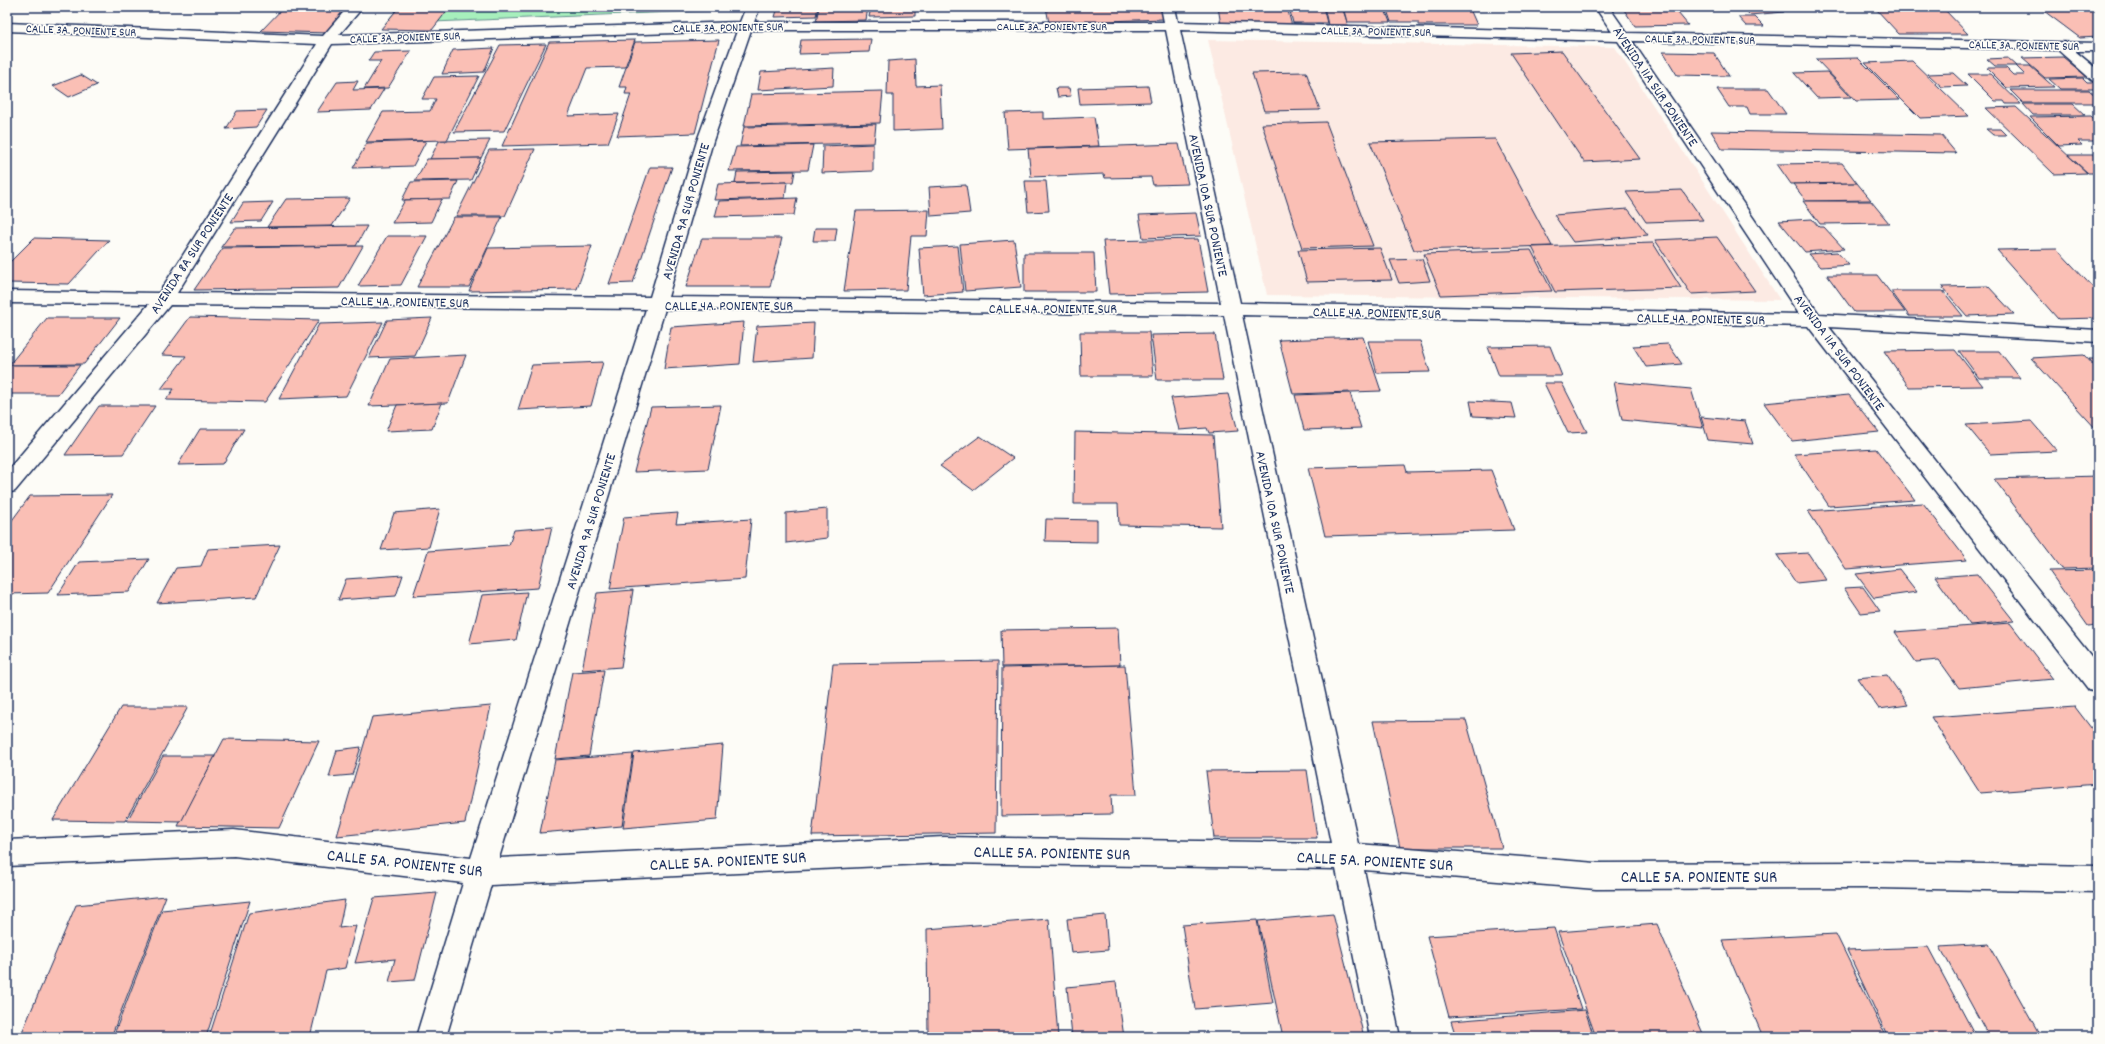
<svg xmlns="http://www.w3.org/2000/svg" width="2105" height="1044" font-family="Dekko,sans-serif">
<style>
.built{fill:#fceae3}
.green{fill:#a7efbc;stroke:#618f8d}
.building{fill:#fabfb5;stroke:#1b2f5e}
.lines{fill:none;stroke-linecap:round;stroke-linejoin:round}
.minor-casing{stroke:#1b2f5e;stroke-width:3}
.minor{fill:#fdfcf7;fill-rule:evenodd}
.labels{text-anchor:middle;stroke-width:3.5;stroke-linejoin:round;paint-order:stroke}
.far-street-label{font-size:12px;fill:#1b2f5e;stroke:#fdfcf7}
.street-label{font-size:14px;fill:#1b2f5e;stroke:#fdfcf7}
.near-street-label{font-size:17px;fill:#1b2f5e;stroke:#fdfcf7}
</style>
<rect width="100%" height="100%" fill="#fdfcf7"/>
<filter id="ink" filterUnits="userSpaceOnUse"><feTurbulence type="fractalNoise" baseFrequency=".025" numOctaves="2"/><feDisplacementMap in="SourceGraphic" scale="8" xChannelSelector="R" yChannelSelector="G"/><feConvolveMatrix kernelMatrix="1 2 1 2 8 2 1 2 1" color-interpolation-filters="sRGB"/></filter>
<g filter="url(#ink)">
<path class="built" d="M1208,40L1615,47L1780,300L1267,295Z"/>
<path class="green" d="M399,7H724L722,10L385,24Z"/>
<g class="building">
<path d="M284,7H351L328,33L261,31Z"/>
<path d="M399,7H450L432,30L381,29Z"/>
<path d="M778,7H818L816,16L775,17Z"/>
<path d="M819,7H868L866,20L816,21Z"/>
<path d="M871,7H915V16L869,17Z"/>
<path d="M1046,7H1161L1164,19L1049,23Z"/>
<path d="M1218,7H1287L1292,26L1221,25Z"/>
<path d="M1289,7H1323L1327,23H1293Z"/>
<path d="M1324,7H1342L1348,25H1328Z"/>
<path d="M1343,7H1384L1390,22H1347Z"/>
<path d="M1386,7H1469L1477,25H1418V22H1391Z"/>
<path d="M1622,7H1673L1688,25L1635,26Z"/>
<path d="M1742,7H1778L1784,12L1750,15Z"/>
<path d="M2098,8V37L2080,38L2044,11Z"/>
<path d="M1876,9H1944L1968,34H1899Z"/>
<path d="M1738,17H1755L1764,26H1746Z"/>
<path d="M871,39L869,52L799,54L801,40Z"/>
<path d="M635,40L625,67L587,68L568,116L619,114L608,143L502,146L549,42Z"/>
<path d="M719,40L695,133L617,136L631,94H625L627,87H619L635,42Z"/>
<path d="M546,44L504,131L454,132L500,45Z"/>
<path d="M494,48L484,72L442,74L453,50Z"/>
<path d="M411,51L388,88L364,89L381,61H368L374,52Z"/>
<path d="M1562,51L1640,159L1584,162L1511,53Z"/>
<path d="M1663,52L1714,53L1729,76L1677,75Z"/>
<path d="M2063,57L2087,77L2045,78L2022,58Z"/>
<path d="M1858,58L1900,100L1856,101L1816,59Z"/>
<path d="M2008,58L2017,66H1995L1987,59Z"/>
<path d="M915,59L916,86L940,85L942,129L893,131V95H887L888,61Z"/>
<path d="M1912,61L1969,116L1920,118L1865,63Z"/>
<path d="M2016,66H2030L2054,87L2007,88L1987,68H2006L2013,75H2025Z"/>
<path d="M834,68L833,86L758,90L761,72Z"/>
<path d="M1306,72L1320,110L1264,111L1252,73Z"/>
<path d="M1827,72L1851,97L1817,98L1794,73Z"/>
<path d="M1953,73L1967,86L1942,87L1928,74Z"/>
<path d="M1968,74H1990L2021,104H2006L2004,101H1995Z"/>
<path d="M81,75L97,85L69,97L53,86Z"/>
<path d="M479,76L447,140L366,142L383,112L430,111L436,99H422L434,77Z"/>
<path d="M2083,78L2087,82H2093L2098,86V89H2060L2049,79Z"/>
<path d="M358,81L353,90L384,89L371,110L317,112L337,82Z"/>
<path d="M1148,86L1151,102L1080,104L1078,88Z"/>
<path d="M1056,88H1069L1071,96L1058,97Z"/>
<path d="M1717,89H1768L1786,114H1750L1747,107H1729Z"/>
<path d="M2010,90H2089L2098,98V103H2023Z"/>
<path d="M883,91L880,123L744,126L751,94Z"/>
<path d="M2023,104H2073L2085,115H2033Z"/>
<path d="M2016,107L2087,173L2054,174L1986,108Z"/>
<path d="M267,110L256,127L226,129L237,111Z"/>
<path d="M1043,112V119L1094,117L1099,146L1008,149L1005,113Z"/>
<path d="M2091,116L2098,123V141H2078L2082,145L2059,146L2030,117Z"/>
<path d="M1326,122L1373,246L1302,248L1262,124Z"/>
<path d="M876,124L874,143L740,146L744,127Z"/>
<path d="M1986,129H2000L2006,135H1993Z"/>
<path d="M1711,131L1941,135L1956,153L1722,149Z"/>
<path d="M1495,139L1552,246L1414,250L1370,142Z"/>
<path d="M490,140L481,158L430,159L439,141Z"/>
<path d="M426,141L413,166L353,168L367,143Z"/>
<path d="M873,144V171L822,173L823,146Z"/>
<path d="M1179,144L1188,184L1153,185L1151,177L1105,178L1104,174L1031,177L1028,149Z"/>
<path d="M813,145L808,170L729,171L736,147Z"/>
<path d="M535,149L505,216H456L489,150Z"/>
<path d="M2068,155H2098V173H2088Z"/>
<path d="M481,158L471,180L415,181L427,159Z"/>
<path d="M1842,163L1857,183L1791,184L1777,164Z"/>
<path d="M650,167H672L633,283L609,284Z"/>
<path d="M795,171L793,182L735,183L737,172Z"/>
<path d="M458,181L450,199L402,200L411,182Z"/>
<path d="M1025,181H1046L1049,211L1028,212Z"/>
<path d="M787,182L785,198L714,200L718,184Z"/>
<path d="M1857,183L1871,200L1806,201L1793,184Z"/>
<path d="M966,185L970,213L931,216L929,187Z"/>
<path d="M1682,190L1703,220L1646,222L1626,192Z"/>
<path d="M350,198L332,226L267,227L286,199Z"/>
<path d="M797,198L794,215L715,217L719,201Z"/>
<path d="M442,199L431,222L392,223L405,200Z"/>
<path d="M1803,201H1871L1889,223L1820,224Z"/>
<path d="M273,202L261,221L231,222L243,203Z"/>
<path d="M1628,209L1648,235L1573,242L1554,215Z"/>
<path d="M929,210L927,236H911L906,290L844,291L856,211Z"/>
<path d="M1196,213L1201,236L1143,238L1139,215Z"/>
<path d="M454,217H502L469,287H417Z"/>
<path d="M1812,219L1819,227H1824L1844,249L1805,252L1779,221Z"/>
<path d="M367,226L356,246L221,247L235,228Z"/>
<path d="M815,228H837L835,241H813Z"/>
<path d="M387,236H427L401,285L358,286Z"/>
<path d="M1717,237L1755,291L1691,294L1655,240Z"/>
<path d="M34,238L109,240L69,284L7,283V265Z"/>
<path d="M702,238H782L770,287H686Z"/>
<path d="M1198,239L1208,292L1109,294L1103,241Z"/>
<path d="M1014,240L1021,287L965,291L960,244Z"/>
<path d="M1653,243L1681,288L1555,292L1532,247Z"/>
<path d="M363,246L339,288L194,290L223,248Z"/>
<path d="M592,246L577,289L469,291L488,248Z"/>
<path d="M958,246L963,292L923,295L919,248Z"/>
<path d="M1380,248L1392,280L1307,282L1298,250Z"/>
<path d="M2057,249L2098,293V318L2058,319L1997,250Z"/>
<path d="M1531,250L1552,291L1441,295L1424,254Z"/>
<path d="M1837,252L1849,265L1821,267L1809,254Z"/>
<path d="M1024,253H1094L1096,292H1024Z"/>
<path d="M1422,259L1430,281L1399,283L1390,260Z"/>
<path d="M1827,275H1877L1905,312H1854Z"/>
<path d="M1988,286L2014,314L1967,316L1942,287Z"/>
<path d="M1891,291H1943L1963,316H1909Z"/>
<path d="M190,317L319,320L265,402L166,400L174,389H161L186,356L162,355Z"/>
<path d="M47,318H120L84,364L9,365Z"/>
<path d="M432,318L415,356L369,358L387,320Z"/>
<path d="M383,322L346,396L279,399L319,324Z"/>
<path d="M744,322L740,364L664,369L671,327Z"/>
<path d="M814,323L812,358L753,362L757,326Z"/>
<path d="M1080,332H1149L1153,376H1081Z"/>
<path d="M1215,334L1223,380H1157L1151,335Z"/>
<path d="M1363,337L1381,391L1293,394L1279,340Z"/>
<path d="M1368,341H1420L1430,372L1377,373Z"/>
<path d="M1668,344L1682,364L1646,367L1633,346Z"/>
<path d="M1550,346L1562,376H1499L1488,347Z"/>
<path d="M1955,350L1983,386L1909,387L1884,351Z"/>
<path d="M1959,351H1999L2020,378H1979Z"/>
<path d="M466,355L448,403L369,406L390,359Z"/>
<path d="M2084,355L2098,370V431L2031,358Z"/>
<path d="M2089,359H2098V369Z"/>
<path d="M603,362L591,406L518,410L532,365Z"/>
<path d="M7,365H80L58,394H7Z"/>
<path d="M1614,382L1691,389L1703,428L1622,420Z"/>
<path d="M1544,383H1562L1587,432L1568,433Z"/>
<path d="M1350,393L1361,428L1304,430L1295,395Z"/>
<path d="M1228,394L1238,431L1209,433L1207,428L1179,430L1171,398Z"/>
<path d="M1849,395L1879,432L1792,441L1764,403Z"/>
<path d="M1470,401L1512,403L1516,418L1473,416Z"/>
<path d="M442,403L432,429L386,431L397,405Z"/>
<path d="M721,405L708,469L634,472L651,407Z"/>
<path d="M99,406H155L123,454L65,455Z"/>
<path d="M1701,417L1745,421L1753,444L1708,440Z"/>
<path d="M2031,421L2057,451L1990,454L1966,425Z"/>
<path d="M200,429H244L223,464L178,465Z"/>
<path d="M1075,432L1213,435L1221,527L1119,525L1118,504H1074Z"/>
<path d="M980,436L1013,458L973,490L940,466Z"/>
<path d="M1876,449L1915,500L1829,506L1794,454Z"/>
<path d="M1405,465L1407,472L1491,470L1514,530L1325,536L1308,468Z"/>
<path d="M2098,476V568L2062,569L1994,479Z"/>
<path d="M112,495L48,593L7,594V527L30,496Z"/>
<path d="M1923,503L1967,560L1846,569L1808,511Z"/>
<path d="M440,509L429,547L381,550L394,513Z"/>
<path d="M827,509V538L786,543V513Z"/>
<path d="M678,513L676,524L751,519L745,579L610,589L624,517Z"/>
<path d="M1046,519L1097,520V542L1045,541Z"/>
<path d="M552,527L538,588L413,596L428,551L509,545L514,530Z"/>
<path d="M280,545L256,597L157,603L176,568L201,566L208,549Z"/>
<path d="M1808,553L1826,580L1796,583L1777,555Z"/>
<path d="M149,559L129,592L58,595L79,562Z"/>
<path d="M1899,569L1917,592L1874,598L1856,574Z"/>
<path d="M2098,570V625L2088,626L2049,571Z"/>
<path d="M1977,574L2014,621L1970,625L1935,577Z"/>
<path d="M403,575L396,596L338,600L346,579Z"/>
<path d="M1863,587L1880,611L1861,613L1844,588Z"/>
<path d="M633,590L621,667L582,670L597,593Z"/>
<path d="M527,592L516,640L469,644L482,595Z"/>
<path d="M2010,623L2053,679L1959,688L1939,660L1916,662L1895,632Z"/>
<path d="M1118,628L1120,665L1002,667L1001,630Z"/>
<path d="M998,661L996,833L812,836L833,664Z"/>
<path d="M1125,665L1136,795H1111L1112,814L1001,816L1002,668Z"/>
<path d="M604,670L589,756L555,759L572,672Z"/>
<path d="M1887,675L1908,705L1879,709L1857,678Z"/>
<path d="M491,706L465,823L337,836L372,717Z"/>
<path d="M121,707H188L125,821L53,820Z"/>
<path d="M2075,707L2098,737V784L1980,793L1931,717Z"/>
<path d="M1466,720L1502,848H1400L1373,721Z"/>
<path d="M224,739L319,741L279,828L178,826Z"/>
<path d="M723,745L717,820L623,828L634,753Z"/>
<path d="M361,747L352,775L329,777L337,750Z"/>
<path d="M633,754L622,826L540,833L555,760Z"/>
<path d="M163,756H215L181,822L127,821Z"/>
<path d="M1307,770L1317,838H1214L1206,771Z"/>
<path d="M437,893L415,980L389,982L395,959L355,963L374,898Z"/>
<path d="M166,896L111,1037H20L76,905Z"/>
<path d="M345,900L339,928L356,926L345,968L326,971L310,1037H209L249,913Z"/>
<path d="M250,901L206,1037H113L162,910Z"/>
<path d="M1333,914L1364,1037H1283L1258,921Z"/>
<path d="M1105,915L1108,950L1071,953L1067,919Z"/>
<path d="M1049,919L1058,1037H928L927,929Z"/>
<path d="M1257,920L1273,1003L1195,1009L1182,925Z"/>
<path d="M1657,924L1704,1036L1596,1037L1558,932Z"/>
<path d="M1554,928L1581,1009L1449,1017L1427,936Z"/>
<path d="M1836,934L1886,1037H1763L1722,940Z"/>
<path d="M1989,944L2041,1037H1989L1940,947Z"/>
<path d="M1928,947L1976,1037H1888L1847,950Z"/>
<path d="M1116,982L1124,1037H1072L1067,987Z"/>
<path d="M1585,1010L1594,1037H1456L1451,1021Z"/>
</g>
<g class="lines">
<g class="minor-casing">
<path id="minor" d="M348,7H363L339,35L740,22L746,7H760L754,22H1164L1161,7H1175L1178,22L1612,32L1595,7H1609L1627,33L2098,43V51H2075L2098,70V82L2093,81L2058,50L1632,41L1819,314L2098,330V342L1829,327L2098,665V693L2089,690L1808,326L1242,315L1358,844L1596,863L1877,862L2098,866V892L1877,888L1596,889L1364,870L1400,1037H1370L1336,869L944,863L491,885L446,1037H416L463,883L234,856L7,866V840L234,830L471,858L646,309L170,305L15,491L7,493V471L149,304L7,303V291L159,293L317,44L7,31V23L323,36ZM751,30H1166L1221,303L668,297L713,141ZM1180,30L1618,41L1799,314L1240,303ZM737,31L697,141L650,297L177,293L332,44ZM665,309L1224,315L1331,843L944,837L499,858Z"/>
</g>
<use href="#minor" class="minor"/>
</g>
</g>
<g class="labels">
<g class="far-street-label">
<text x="1052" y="30">CALLE 3A. PONIENTE SUR</text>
<text transform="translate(728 27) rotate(-1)" y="4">CALLE 3A. PONIENTE SUR</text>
<text transform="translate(81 30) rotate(2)" y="4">CALLE 3A. PONIENTE SUR</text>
<text transform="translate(1376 31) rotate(1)" y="4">CALLE 3A. PONIENTE SUR</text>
<text transform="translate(405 37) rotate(-2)" y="4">CALLE 3A. PONIENTE SUR</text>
<text transform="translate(1700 39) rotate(1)" y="4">CALLE 3A. PONIENTE SUR</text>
<text transform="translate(2024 45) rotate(1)" y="4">CALLE 3A. PONIENTE SUR</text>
</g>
<g class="street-label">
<text transform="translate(1656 86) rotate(56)" y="5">AVENIDA 11A SUR PONIENTE</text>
<text transform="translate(1209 205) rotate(78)" y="5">AVENIDA 10A SUR PONIENTE</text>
<text transform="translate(685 211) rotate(-74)" y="5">AVENIDA 9A SUR PONIENTE</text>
<text transform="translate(191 253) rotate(-57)" y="5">AVENIDA 8A SUR PONIENTE</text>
<text transform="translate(405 301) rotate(1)" y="5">CALLE 4A. PONIENTE SUR</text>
<text x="729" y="310">CALLE 4A. PONIENTE SUR</text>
<text x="1053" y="313">CALLE 4A. PONIENTE SUR</text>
<text transform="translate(1377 312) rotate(1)" y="5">CALLE 4A. PONIENTE SUR</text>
<text transform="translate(1701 318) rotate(1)" y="5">CALLE 4A. PONIENTE SUR</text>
<text transform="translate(1840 352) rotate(53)" y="5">AVENIDA 11A SUR PONIENTE</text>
<text transform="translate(590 521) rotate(-73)" y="5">AVENIDA 9A SUR PONIENTE</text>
<text transform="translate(1276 522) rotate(78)" y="5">AVENIDA 10A SUR PONIENTE</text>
</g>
<g class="near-street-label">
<text transform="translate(1052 852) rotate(1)" y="6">CALLE 5A. PONIENTE SUR</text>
<text transform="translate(728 860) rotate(-3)" y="6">CALLE 5A. PONIENTE SUR</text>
<text transform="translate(1375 860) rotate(3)" y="6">CALLE 5A. PONIENTE SUR</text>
<text transform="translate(405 862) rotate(6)" y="6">CALLE 5A. PONIENTE SUR</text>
<text x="1699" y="882">CALLE 5A. PONIENTE SUR</text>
</g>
</g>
<rect width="2105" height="1044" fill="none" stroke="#fdfcf7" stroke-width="24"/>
<rect x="12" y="12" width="2081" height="1020" fill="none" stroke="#1b2f5e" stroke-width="1.5" filter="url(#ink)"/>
</svg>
